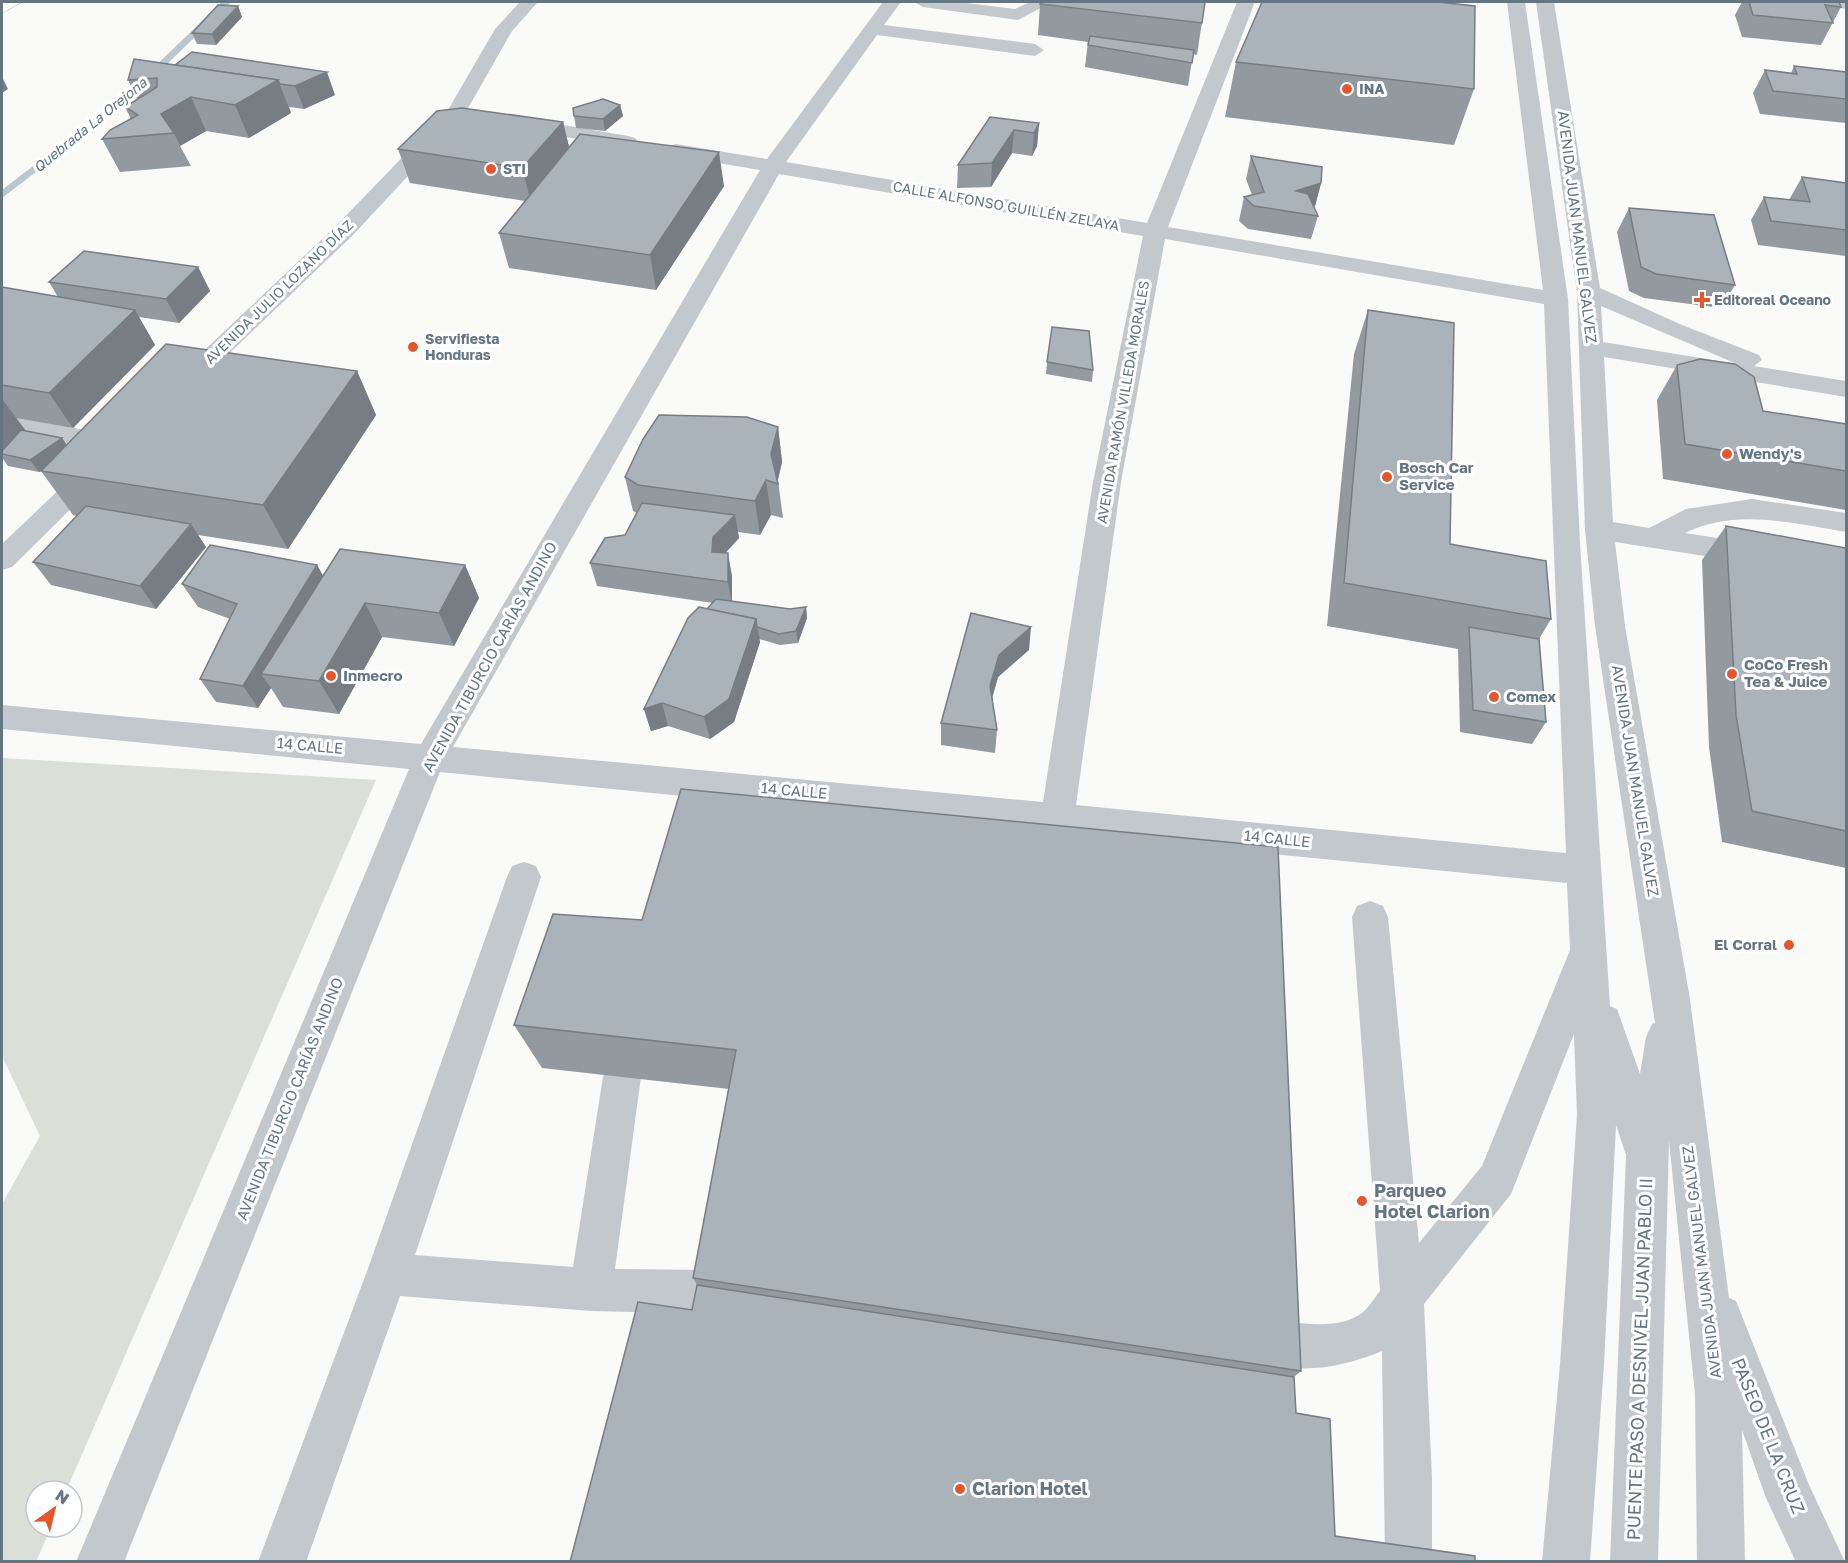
<svg xmlns="http://www.w3.org/2000/svg" width="1848" height="1563" font-family="'Golos Text',sans-serif">
<style>
.green{fill:#dadfd7}
.lines{fill:none;stroke-linecap:round;stroke-linejoin:round}
.stream{fill:#bbc7cb;fill-rule:evenodd}
.major-casing{stroke:#b5babe;stroke-width:1}
.minor{fill:#c3c8cc;fill-rule:evenodd}
.major{fill:#fff;fill-rule:evenodd}
.wall{fill:#929a9f}
.shaded-wall{fill:#777d82}
.building{fill:#aab3b9;stroke:#777d82;stroke-width:1.5}
.poi-dot{fill:#e4572e;stroke:#fff;stroke-width:2}
.labels{text-anchor:middle;stroke-width:6;stroke-linejoin:round;paint-order:stroke}
.far-poi-label{font-size:14px;font-weight:bold;fill:#657683;stroke:#fff;text-anchor:start}
.far-water-label{font-size:14px;font-style:italic;fill:#60757c;stroke:#fff}
.far-street-label{font-size:14px;fill:#657683;stroke:#fff}
.street-label{font-size:15px;fill:#657683;stroke:#fff}
.poi-label{font-size:15px;font-weight:bold;fill:#657683;stroke:#fff;text-anchor:start}
.near-poi-label{font-size:18px;font-weight:bold;fill:#657683;stroke:#fff;text-anchor:start}
.near-street-label{font-size:18px;fill:#657683;stroke:#fff}
</style>
<rect width="100%" height="100%" fill="#fafaf8"/>
<path class="green" d="M2,758L376,780L66,1491H36V1527H51L36,1562L2,1561V1204L40,1136L2,1056Z"/>
<g class="lines">
<path class="stream" d="M222,2H231L131,99L2,198V190L125,95Z"/>
<g class="major-casing">
<path id="major" d="M2,2H22L2,13Z"/>
</g>
<g class="minor">
<path d="M520,2H538L512,31L463,117L352,236L195,386L186,389L177,386L173,381L177,376L336,226L448,110L495,29Z"/>
<path d="M883,2H901L884,25L1035,44L1044,50L1035,56L877,35L786,162L1147,223L1237,2H1255L1168,227L1543,290L1507,2H1525L1568,299L1580,543L1610,1006L1617,1009L1640,1074L1646,1037L1652,1024L1655,1023L1595,626L1585,530L1577,292L1536,2H1554L1600,288L1682,325L1759,355L1762,360L1754,366L1846,381V397L1604,357L1613,522L1649,528L1686,509L1752,499L1846,513V532C1792,523 1736,508 1685,533L1846,558V578L1615,542L1625,626L1690,999L1729,1298L1736,1301L1809,1485L1845,1562H1796L1766,1498L1742,1430L1745,1562H1697L1695,1394L1669,1141L1658,1562H1610L1626,1155L1616,1125L1604,1364L1590,1562H1542L1560,1364L1577,1115L1574,1034L1511,1194L1424,1304L1432,1478V1562H1386L1385,1559L1382,1351C1342,1368 1296,1376 1254,1359L1248,1343L1254,1327C1287,1314 1326,1335 1359,1315C1367,1311 1374,1298 1380,1291L1352,917L1357,906L1370,901L1383,906L1388,917L1419,1243L1482,1166L1570,950L1567,883L440,772L124,1562H76L409,769L2,729V705L421,744L760,170L676,156L669,154L666,150L669,146L676,144L767,159ZM779,174L1143,236L1093,482L1043,802L453,747ZM1165,239L1544,304L1566,853L1076,805L1121,482ZM1601,306L1737,364L1603,342Z"/>
<path d="M914,2H958L1015,9L1030,2H1052L1018,20L923,7Z"/>
<path d="M1837,2H1846V9L1840,8Z"/>
<path d="M522,118L628,136L635,138L638,142L635,146L628,148L515,128L512,124L515,120Z"/>
<path d="M2,415L119,436L128,439L132,445L128,451L119,454L2,431Z"/>
<path d="M96,460L105,463L109,469L105,475L12,567L2,570V544L87,463Z"/>
<path d="M524,862L536,866L541,877L415,1255L573,1267L603,1077L608,1064L622,1059L636,1064L641,1077L615,1269L713,1270L728,1277L735,1292L728,1307L713,1314L591,1311L400,1296L306,1562H258L366,1274L507,877L512,866Z"/>
</g>
<use href="#major" class="major"/>
</g>
<g class="wall">
<path d="M1205,2L1197,55L1193,54L1188,86L1085,67L1088,42L1038,35L1040,4Z"/>
<path d="M1742,2H1839L1841,7L1821,45L1742,37L1735,15Z"/>
<path d="M238,6L242,17L216,45L197,44L192,33Z"/>
<path d="M192,52L335,95L304,109L289,107L291,113L249,138L206,131L180,146L191,166L120,172L102,139L131,119L125,107L137,99L128,80L175,65Z"/>
<path d="M1236,62L1474,89L1454,145L1225,117Z"/>
<path d="M1794,66L1846,72V123L1760,114L1753,93L1765,70L1791,73Z"/>
<path d="M620,105L623,116L605,131L576,128L574,116Z"/>
<path d="M990,117L1039,123L1037,146L1032,156L1012,153L991,187L957,188L958,165Z"/>
<path d="M563,122L569,147L724,186L656,290L509,268L499,233L525,201L410,183L398,149Z"/>
<path d="M1251,156L1321,183L1315,206L1314,207L1318,216L1311,239L1248,229L1239,221L1244,197L1252,195L1246,179Z"/>
<path d="M1802,177L1846,183V256L1758,245L1751,220L1764,197L1789,200Z"/>
<path d="M1629,208L1735,285L1721,308L1644,298L1629,291L1617,232Z"/>
<path d="M198,267L210,291L179,323L139,317L155,345L73,428L16,418L26,431L62,438L67,445L357,371L376,415L288,549L198,535L206,547L156,609L51,585L33,562L77,516L73,515L41,471L42,470L39,472L8,466L3,459L2,461V287L58,297L49,282Z"/>
<path d="M1368,310L1450,544L1551,619L1539,639L1546,722L1532,744L1460,732L1458,649L1327,626L1354,354Z"/>
<path d="M1047,362L1093,370L1092,382L1046,374Z"/>
<path d="M1677,365L1763,411L1846,424V510L1663,479L1657,400Z"/>
<path d="M778,427L782,462L778,480L783,518L771,515L760,535L738,532L739,538L725,553L732,576V601L790,609L806,607L807,618L798,643L780,645L759,639L760,642L734,722L710,739L668,726L651,731L644,709L707,609L713,603L597,586L590,563L625,535L637,513L633,511L625,477Z"/>
<path d="M1726,526L1846,548V868L1722,842L1709,747L1702,560Z"/>
<path d="M317,565L323,576L465,565L479,598L454,646L382,637L339,714L283,707L271,688L258,708L216,702L200,679L230,619L198,607L182,584Z"/>
<path d="M1029,650L998,677L992,698L997,730L995,753L941,745V723Z"/>
<path d="M553,914L1301,1371L1294,1377L570,1562L692,1310L697,1285L693,1278L729,1089L542,1068L514,1025Z"/>
</g>
<g class="shaded-wall">
<path d="M238,6L242,17L216,45L212,34Z"/>
<path d="M327,72L335,95L304,109L295,86Z"/>
<path d="M2,77L8,89L2,93Z"/>
<path d="M278,80L291,113L249,138L235,105Z"/>
<path d="M191,97L206,131L180,146L174,133L161,114Z"/>
<path d="M620,105L623,116L605,131L603,119Z"/>
<path d="M563,122L571,155L531,202L522,168Z"/>
<path d="M1039,123L1037,146L1032,156L1034,133Z"/>
<path d="M1014,130L1012,153L991,187L992,163Z"/>
<path d="M719,152L724,186L656,290L650,255Z"/>
<path d="M1321,183L1315,206L1297,212L1296,191Z"/>
<path d="M198,267L210,291L179,323L166,299Z"/>
<path d="M135,310L155,345L73,428L49,393Z"/>
<path d="M357,371L376,415L288,549L263,505Z"/>
<path d="M3,400L28,434L2,454V401Z"/>
<path d="M778,427L782,462L777,483L771,454Z"/>
<path d="M62,438L70,450L39,472L30,460Z"/>
<path d="M766,480L771,515L760,535L755,501Z"/>
<path d="M735,515L739,538L718,561L712,552L713,537Z"/>
<path d="M191,524L206,547L156,609L140,586Z"/>
<path d="M728,553L732,576V606L728,582Z"/>
<path d="M317,565L330,588L261,674L271,688L258,708L243,686Z"/>
<path d="M465,565L479,598L454,646L439,613Z"/>
<path d="M365,603L382,637L339,714L319,681Z"/>
<path d="M806,607L807,618L798,643L796,631Z"/>
<path d="M756,619L760,642L734,722L710,739L704,717Z"/>
<path d="M1031,627L1029,650L998,677L989,709L990,686L999,655Z"/>
<path d="M662,703L668,726L651,731L644,709Z"/>
</g>
<g class="building">
<path d="M1041,2H1205L1202,23L1040,4Z"/>
<path d="M1262,2H1438L1475,6L1474,89L1236,62Z"/>
<path d="M1749,2H1839L1841,7L1825,5L1833,23L1753,15Z"/>
<path d="M218,5L238,6L212,34L192,33Z"/>
<path d="M1090,36L1194,50L1192,63L1088,45Z"/>
<path d="M192,52L327,72L295,86L280,84L278,80L175,65Z"/>
<path d="M134,59L278,80L235,105L191,97L161,114L174,133L102,139L110,130L138,115L125,107L157,87V78L128,80Z"/>
<path d="M1794,66L1846,72V99L1773,91L1765,70L1797,74Z"/>
<path d="M603,99L620,105L603,119L574,116L573,108Z"/>
<path d="M462,108L563,122L522,168L398,149L437,111Z"/>
<path d="M990,117L1039,123L1034,133L1014,130L992,163L958,165Z"/>
<path d="M580,134L719,152L650,255L499,233Z"/>
<path d="M1251,156L1322,167L1321,183L1296,191L1308,194L1318,216L1254,206L1244,197L1264,192Z"/>
<path d="M1802,177L1846,183V230L1771,221L1764,197L1810,202Z"/>
<path d="M1629,208L1714,215L1735,285L1656,274L1641,267Z"/>
<path d="M84,251L198,267L166,299L49,282Z"/>
<path d="M2,287L135,310L49,393L2,385Z"/>
<path d="M1368,310L1454,323L1450,544L1546,561L1551,619L1344,583Z"/>
<path d="M1052,327L1089,331L1093,370L1047,362Z"/>
<path d="M166,344L357,371L263,505L41,471Z"/>
<path d="M1700,359L1735,364L1754,377L1763,411L1846,424V471L1685,444L1677,365Z"/>
<path d="M659,415L747,417L778,427L771,454L778,484L766,480L755,501L638,485L625,477L643,439Z"/>
<path d="M21,430L62,438L30,460L2,454V451Z"/>
<path d="M642,503L735,515L713,537L712,552L728,553V582L590,563L605,538L625,535Z"/>
<path d="M86,506L191,524L140,586L33,562Z"/>
<path d="M1726,526L1846,548V831L1752,811L1736,715Z"/>
<path d="M210,545L317,565L243,686L200,679L237,604L182,584Z"/>
<path d="M340,549L465,565L439,613L365,603L319,681L261,674Z"/>
<path d="M716,599L790,609L806,607L796,631L779,634L757,627L756,619L707,609Z"/>
<path d="M699,607L756,619L729,699L704,717L662,703L644,709L688,618Z"/>
<path d="M971,613L1031,627L999,655L990,686L997,730L941,723Z"/>
<path d="M1469,627L1539,639L1546,722L1473,710Z"/>
<path d="M681,789L1278,847L1301,1371L693,1278L736,1050L514,1025L553,914L642,920Z"/>
<path d="M697,1285L1294,1377L1296,1413L1330,1419L1335,1536L1475,1556V1562H570L638,1302L692,1310Z"/>
</g>
<g class="poi-dot">
<circle cx="1347" cy="89" r="6"/>
<circle cx="491" cy="169" r="6"/>
<path d="M1699 291h6v6h6v6h-6v6h-6v-6h-6v-6h6z"/>
<circle cx="413" cy="347" r="6"/>
<circle cx="1727" cy="454" r="6"/>
<circle cx="1387" cy="477" r="6"/>
<circle cx="1732" cy="674" r="6"/>
<circle cx="331" cy="676" r="6"/>
<circle cx="1494" cy="697" r="6"/>
<circle cx="1789" cy="945" r="6"/>
<circle cx="1362" cy="1201" r="6"/>
<circle cx="960" cy="1489" r="6"/>
</g>
<g class="labels">
<g class="far-poi-label">
<text x="1359" y="94">INA</text>
<text x="503" y="174">STI</text>
<text x="1714" y="305">Editoreal Oceano</text>
<text x="425" y="344">Servifiesta<tspan x="425" dy="16">Honduras</tspan></text>
</g>
<g class="far-water-label">
<text transform="translate(90 125) rotate(-39)" y="5">Quebrada La Orejona</text>
</g>
<g class="far-street-label">
<text transform="translate(1006 206) rotate(10)" y="5">CALLE ALFONSO GUILLÉN ZELAYA</text>
<text transform="translate(279 292) rotate(-44)" y="5">AVENIDA JULIO LOZANO DÍAZ</text>
<text transform="translate(1123 402) rotate(-80)" y="5">AVENIDA RAMÓN VILLEDA MORALES</text>
</g>
<g class="street-label">
<text transform="translate(1577 227) rotate(83)" y="5">AVENIDA JUAN MANUEL GALVEZ</text>
<text transform="translate(490 657) rotate(-61)" y="5">AVENIDA TIBURCIO CARÍAS ANDINO</text>
<text transform="translate(310 746) rotate(5)" y="5">14 CALLE</text>
<text transform="translate(1635 781) rotate(81)" y="5">AVENIDA JUAN MANUEL GALVEZ</text>
<text transform="translate(794 791) rotate(5)" y="5">14 CALLE</text>
<text transform="translate(1277 839) rotate(6)" y="5">14 CALLE</text>
<text transform="translate(290 1099) rotate(-68)" y="5">AVENIDA TIBURCIO CARÍAS ANDINO</text>
<text transform="translate(1702 1262) rotate(-97)" y="5">AVENIDA JUAN MANUEL GALVEZ</text>
</g>
<g class="poi-label">
<text x="1739" y="459">Wendy's</text>
<text x="1399" y="473">Bosch Car<tspan x="1399" dy="17">Service</tspan></text>
<text x="1744" y="670">CoCo Fresh<tspan x="1744" dy="17">Tea &amp; Juice</tspan></text>
<text x="343" y="681">Inmecro</text>
<text x="1506" y="702">Comex</text>
<text x="1777" y="950" text-anchor="end">El Corral</text>
</g>
<g class="near-poi-label">
<text x="1374" y="1197">Parqueo<tspan x="1374" dy="21">Hotel Clarion</tspan></text>
<text x="972" y="1495">Clarion Hotel</text>
</g>
<g class="near-street-label">
<text transform="translate(1640 1359) rotate(-88)" y="6">PUENTE PASO A DESNIVEL JUAN PABLO II</text>
<text transform="translate(1768 1436) rotate(68)" y="6">PASEO DE LA CRUZ</text>
</g>
</g>
<rect width="1848" height="1563" fill="none" stroke="#657683" stroke-width="6"/>
<g transform="translate(54 1509) rotate(34)"><circle r="28" fill="#ffffff" stroke="#c1c8cd" stroke-width="1.5"/>
<path d="M0-4.5L10 22L0 15L-10 22Z" fill="#e4572e"/>
<text y="-9" font-size="16" font-weight="bold" text-anchor="middle" fill="#657683">N</text>
</g>
</svg>
